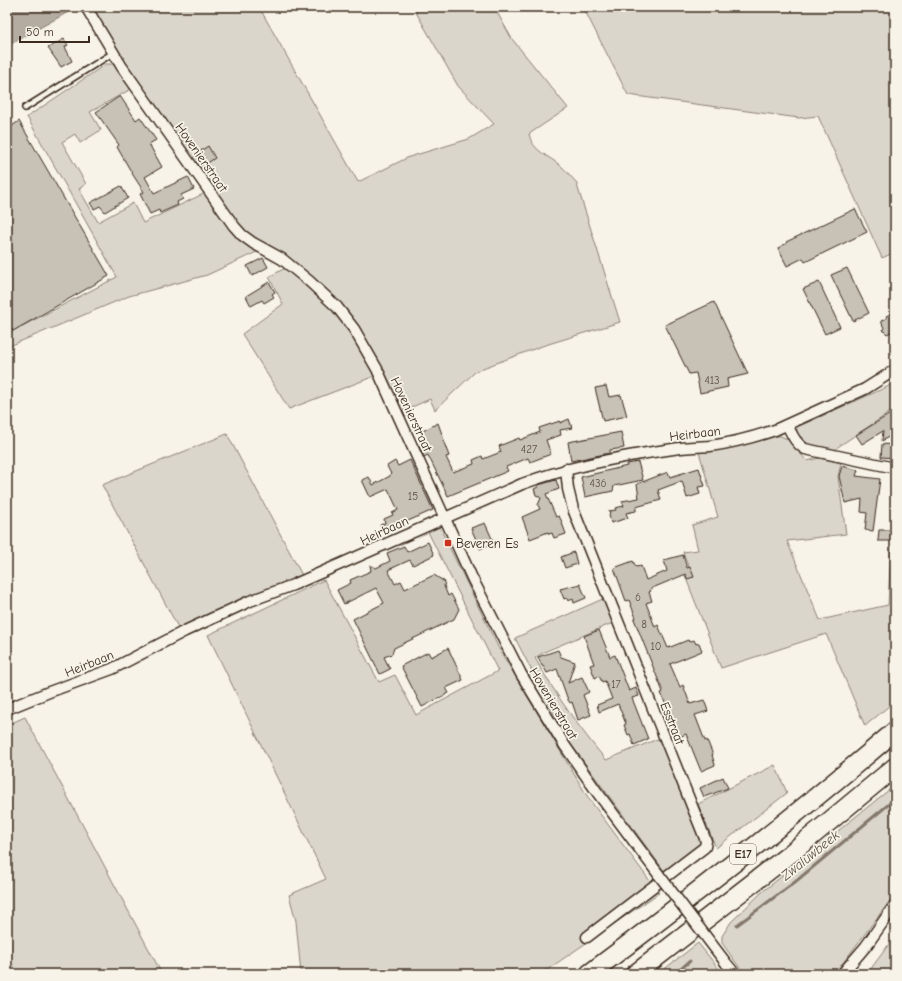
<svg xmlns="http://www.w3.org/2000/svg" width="902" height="981" font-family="'Comic Neue',sans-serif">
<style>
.green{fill:#dbd6cb;stroke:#8b8074}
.water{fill:#b4aca0;stroke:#84786c}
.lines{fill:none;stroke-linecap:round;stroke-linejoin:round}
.stream{stroke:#84786c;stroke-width:3}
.building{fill:#c8c1b6;stroke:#3b2a1e}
.lane-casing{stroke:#3b2a1e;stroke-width:8}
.street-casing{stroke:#3b2a1e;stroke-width:13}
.highway-casing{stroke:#3b2a1e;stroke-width:21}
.lane{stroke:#f7f3e8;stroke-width:5}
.street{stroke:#f7f3e8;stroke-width:10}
.highway{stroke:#f7f3e8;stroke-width:18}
.street-bridge-casing{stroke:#3b2a1e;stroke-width:13;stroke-linecap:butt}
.street-bridge{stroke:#f7f3e8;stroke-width:10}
.poi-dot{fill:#c8321e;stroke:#f7f3e8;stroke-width:1.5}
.labels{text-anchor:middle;stroke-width:3.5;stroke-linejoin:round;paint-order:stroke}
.number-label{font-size:11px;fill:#5e5044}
.shield{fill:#f7f3e8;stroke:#73665b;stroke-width:1}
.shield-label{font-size:12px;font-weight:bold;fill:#3b2a1e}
.street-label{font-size:13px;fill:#3b2a1e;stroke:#f7f3e8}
.poi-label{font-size:13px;fill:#3b2a1e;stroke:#f7f3e8;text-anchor:start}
.water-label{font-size:14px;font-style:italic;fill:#5f5145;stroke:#f7f3e8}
</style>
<rect width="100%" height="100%" fill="#f7f3e8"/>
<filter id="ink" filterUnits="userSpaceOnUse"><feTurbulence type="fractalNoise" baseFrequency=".025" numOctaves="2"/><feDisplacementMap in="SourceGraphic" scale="8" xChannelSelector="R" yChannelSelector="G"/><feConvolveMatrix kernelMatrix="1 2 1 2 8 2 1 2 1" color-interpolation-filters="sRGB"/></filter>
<g filter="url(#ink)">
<g class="green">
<path d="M91,7H259L358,182L409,157L469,139L494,124L458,86L413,7H494L512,39L568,108L529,134C532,151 549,156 561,166C567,171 571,177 576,182L620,322L542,346L483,368L475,372L435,410L430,399L401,412L366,340L352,317L331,296L251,236L238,223L127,67Z"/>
<path d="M583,7H895V252L882,258L818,116L799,118L628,95Z"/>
<path d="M106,64H113L131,89L90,112L101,130L80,143L75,134L62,142L86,184L79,189L98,222L133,203L143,223L205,193L259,251L207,275L129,296L7,347V334L117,277L27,117Z"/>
<path d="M287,267L334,310L358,344L375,376L289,409L242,334L283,304L269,277Z"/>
<path d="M895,381V409L839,446L833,452C817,449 807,449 797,434V427L887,387Z"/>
<path d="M227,434L303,577L180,631L102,485Z"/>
<path d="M775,436H781L787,439L807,461L819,458L841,463L838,477L846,534L787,541L820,620L888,605L891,546H895V701L865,726L826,634L721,668L684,573L690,570L683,552L698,550L692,525L718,517L699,452Z"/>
<path d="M439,526L499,649L589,799L659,893L541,974H301L296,921L289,895L326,879L208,635L324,580L379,682L395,675L416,715L498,671L428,532Z"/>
<path d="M605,598L615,622L544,652L535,658C555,694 579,728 606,760L660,738L705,843L665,872L567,739L515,638Z"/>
<path d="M25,717L162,974H7V725Z"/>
<path d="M775,765L787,793L716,848L698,804Z"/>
<path d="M895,785V894L839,968L832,974H744L722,943V936L731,922L761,893Z"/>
<path d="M892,940L895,941V974H867Z"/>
<path d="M698,943L723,974H691L688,971L685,974H658Z"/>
</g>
<path class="water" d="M7,7H68L70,11L9,45L7,41Z"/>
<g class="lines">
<g class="stream">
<path d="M737,925L795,882L895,799"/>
<path d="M675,974L690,961"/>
</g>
</g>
<g class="building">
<path d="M64,39L68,45L65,47L72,61L61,67L48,48Z"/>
<path d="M120,96L136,120L140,117L156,140L149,144L162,167L145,177L154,193L188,177L194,189L181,195L183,199L177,202L178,205L160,213L159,210L150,214L140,194L144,192L133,175L117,147L119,145L96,112Z"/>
<path d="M7,117L12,126L19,121L109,276L13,331L7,321Z"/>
<path d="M208,146L215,158L203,166L195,155Z"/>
<path d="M121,186L128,198L105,212L100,206L94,209L90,203Z"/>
<path d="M855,209L867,232L805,262L803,258L787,266L778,248L787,243L786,242Z"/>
<path d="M263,258L268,267L252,276L247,266Z"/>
<path d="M847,268L869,313L853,321L831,275Z"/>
<path d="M269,282L275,292L272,294L274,297L264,303L262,300L251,306L246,296Z"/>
<path d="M819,282L840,327L825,334L803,289Z"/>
<path d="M714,302L748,374L727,379L728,387L700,393L696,373L689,374L665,325Z"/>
<path d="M895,312V330L887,334L883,330L884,328L881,321L887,318L886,316Z"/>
<path d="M606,386L609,397L621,395L627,416L603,421L595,388Z"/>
<path d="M895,411V433L882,441L883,431L862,444L856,435Z"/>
<path d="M569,419L572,428L560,430L561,435L546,440L551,454L530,462L528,458L506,467L508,471L448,496L428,455L424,457L419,446L424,443L419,433L438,423L444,440H443L449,456L446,457L453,472L474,464L473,460L482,456L483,459L501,452L499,446L519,438L520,440L540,432L539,428L560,421V423Z"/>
<path d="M621,432L624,448L610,450V453L571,461L568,442Z"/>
<path d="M882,444L895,445V458L881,457Z"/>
<path d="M410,460L433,510L383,532L380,525L385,523L384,519L393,515L392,513L398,510L388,489L370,497L362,480L369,477L373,485L390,476V474H391L387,466L395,461L398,466Z"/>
<path d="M638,462L643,480L614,486L613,491L585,497L581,477L627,466V464Z"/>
<path d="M842,466L858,470L856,476L880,479L873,531L865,530L867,513L861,512L862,499L845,503L839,476Z"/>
<path d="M699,468L705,486L698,487L700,494L687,498L682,481L658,490L661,500L636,507V511L626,513L628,518L611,523L609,515L610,514L609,511L616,510L615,508L624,506L622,501L639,498L637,484L668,472L670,477Z"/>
<path d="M556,480L559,489L546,494L556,517L559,516L561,520L566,534L554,538L552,533L549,534L548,532L530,539L522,517L540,509L538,505L541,498L536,495L534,489L538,487V485Z"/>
<path d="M485,523L494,543L480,549L471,528Z"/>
<path d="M879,530H895V541H878Z"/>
<path d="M428,542L434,555L413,565L410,560L388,570L395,584L401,581L405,589L434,575L445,582L444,586L448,596L451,594L459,609L454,619L394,648L392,654L384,657L390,669L380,674L353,619L384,603L376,588L344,604L337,590L351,583L350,580L371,571L370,565L376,568L390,561L387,553L404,546L407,552Z"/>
<path d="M574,552L577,564L565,568L561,557Z"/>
<path d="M683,555L687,568L690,567L694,577L687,579L686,574L650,589L651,591L649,592L652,601L646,603L655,627L658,625L668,648L688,640L689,642L694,640L696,644L699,643L702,651L670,664L680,687L683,685L690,704L704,700L708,711L695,715L705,741L707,740L713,755H712L715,765L701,771L686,734L679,737L661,693L663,692L634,619L636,618L629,600L626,601L614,568L633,561L636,567L641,566L646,580L667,571L664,560Z"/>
<path d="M580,584L586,598L574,603L573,599L568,601L567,598L564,599L560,589Z"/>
<path d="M599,630L610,657L615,655L629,691L636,688L639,696L632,698L648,739L634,745L630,734L628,735L624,725L626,724L618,704L599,712L597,705L612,699L605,681L602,682L599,676L595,678L590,665L594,664L584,636Z"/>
<path d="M448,648L463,680L446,688L449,693L422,707L401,666L428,652L431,657Z"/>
<path d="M558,650L561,657L575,662L568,683L582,677L589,692L583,695L591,715L578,720L572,702L570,703L568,700L557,669L547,673L543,666H542L538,657Z"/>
<path d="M723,777L728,788L704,797L700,788Z"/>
</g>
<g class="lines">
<g class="lane-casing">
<path id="lane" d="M25,108L113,53"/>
</g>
<g class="street-casing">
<g id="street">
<path d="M86,7L122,67L234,226L242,235L253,243L282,259L309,281L337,307L354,329L377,369L472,578L521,674L565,746L597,792L659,875"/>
<path d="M787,425C792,434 795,443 805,449L895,468"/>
<path d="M566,469L568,489L573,509L706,841L705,847L587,937"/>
<path d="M7,709L49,692L112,669L185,631L250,601L293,585L522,484C570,466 623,456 673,449C686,447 698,447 710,446C732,443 754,437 775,430L865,389L895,370"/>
<path d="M726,963L735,974"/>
<path d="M842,974L866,946L895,905"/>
</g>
</g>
<g class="highway-casing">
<g id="highway">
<path d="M589,974C693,896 796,816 895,731"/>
<path d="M635,974L790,854L895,767"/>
</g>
</g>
<use href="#lane" class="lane"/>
<use href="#street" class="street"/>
<use href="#highway" class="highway"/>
<g class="street-bridge-casing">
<path id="street-bridge" d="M659,875L726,963"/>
</g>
<use href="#street-bridge" class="street-bridge"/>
</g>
</g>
<rect class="poi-dot" x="444" y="539" width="8" height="8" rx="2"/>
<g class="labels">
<g class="number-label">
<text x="712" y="384">413</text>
<text x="529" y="453">427</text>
<text x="598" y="487">436</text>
<text x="413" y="500">15</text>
<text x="638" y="601">6</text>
<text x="644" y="628">8</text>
<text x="656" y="650">10</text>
<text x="616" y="688">17</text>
</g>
<rect class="shield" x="730" y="844" width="26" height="20" rx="3"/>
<g class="shield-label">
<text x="743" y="858">E17</text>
</g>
<g class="street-label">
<text transform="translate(202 157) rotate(55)" y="5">Hovenierstraat</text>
<text transform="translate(412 414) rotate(65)" y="5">Hovenierstraat</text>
<text transform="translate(695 433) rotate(-7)" y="5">Heirbaan</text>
<text transform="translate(384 530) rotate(-25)" y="5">Heirbaan</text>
<text transform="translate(89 663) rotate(-22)" y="5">Heirbaan</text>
<text transform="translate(554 703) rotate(59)" y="5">Hovenierstraat</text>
<text transform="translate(673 723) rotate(68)" y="5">Esstraat</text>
</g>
<g class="poi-label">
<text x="456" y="548">Beveren Es</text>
</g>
<g class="water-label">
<text transform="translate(810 855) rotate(-39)" y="5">Zwaluwbeek</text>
</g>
</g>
<rect width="902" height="981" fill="none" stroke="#f7f3e8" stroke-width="24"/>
<rect x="12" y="12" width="878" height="957" fill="none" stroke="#3b2a1e" stroke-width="1.5" filter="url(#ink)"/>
<path d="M20 36v6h69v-6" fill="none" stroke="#3b2a1e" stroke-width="2"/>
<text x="26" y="36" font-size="12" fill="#3b2a1e" stroke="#f7f3e8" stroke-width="3" paint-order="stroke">50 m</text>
</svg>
